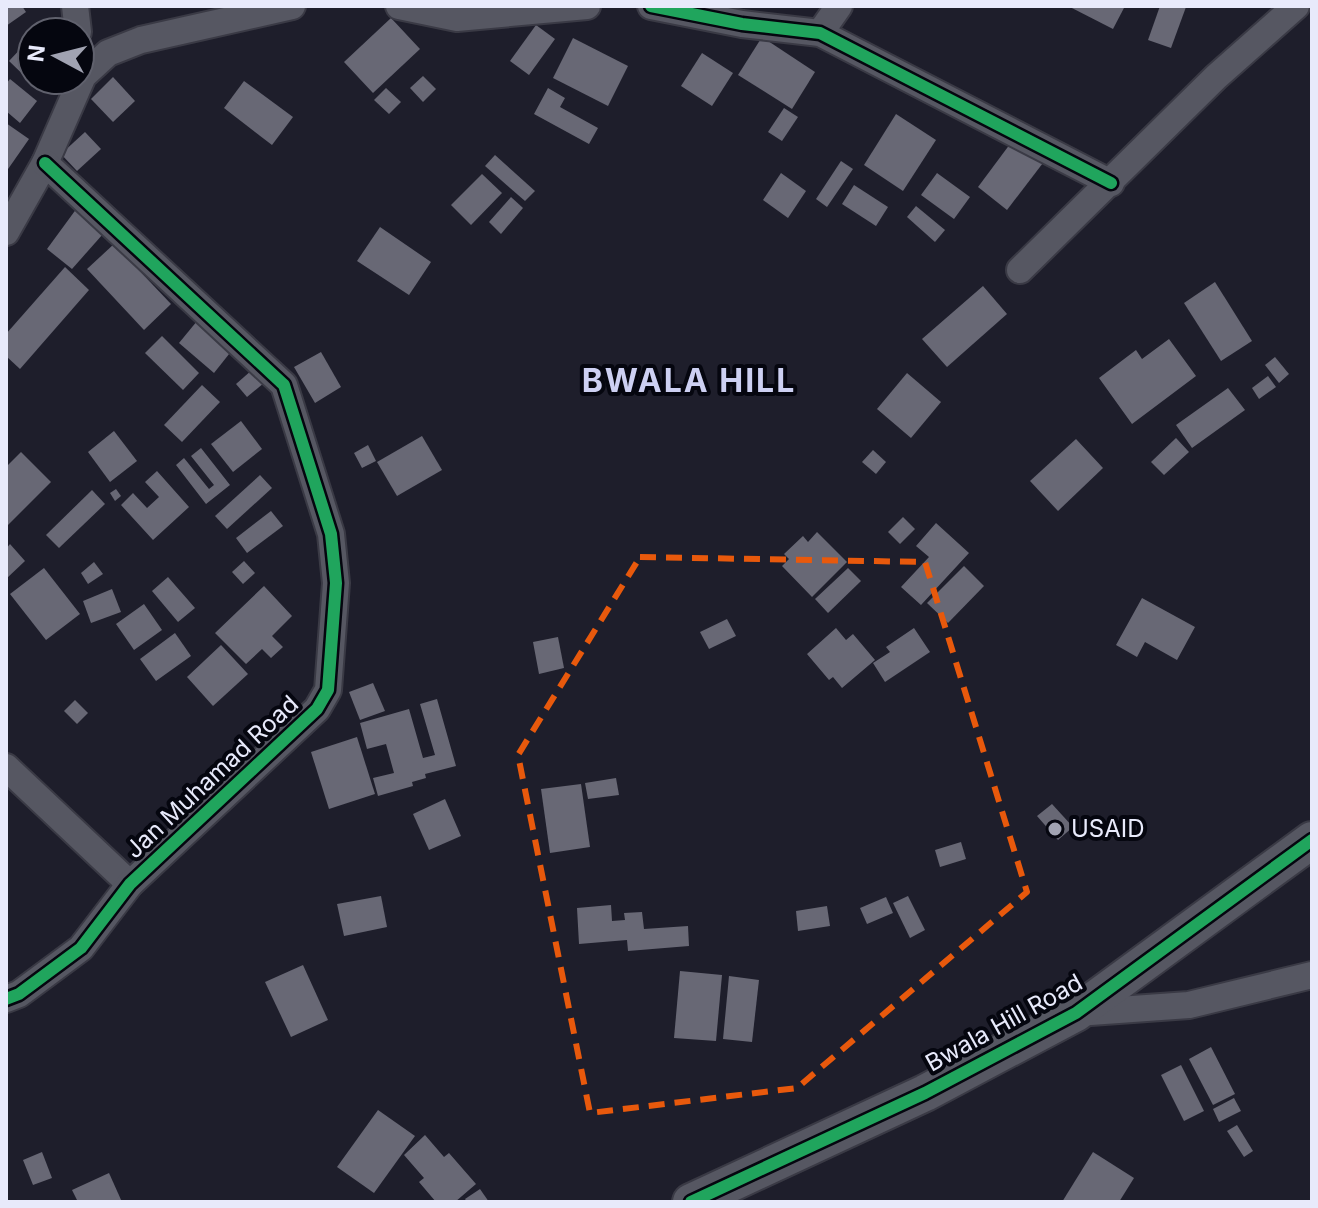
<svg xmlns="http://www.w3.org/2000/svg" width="1318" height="1208" font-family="Inter,sans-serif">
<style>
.building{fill:#686875}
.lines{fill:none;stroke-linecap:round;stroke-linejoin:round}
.street-casing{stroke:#3a3a45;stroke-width:30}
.secondary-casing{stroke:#3a3a45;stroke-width:40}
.street{stroke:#565762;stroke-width:26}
.secondary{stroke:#565762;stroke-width:36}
.cycleway-casing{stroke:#05060f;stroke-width:17}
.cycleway{stroke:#20a55d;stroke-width:12}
.marked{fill:none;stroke:#e8590c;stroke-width:6;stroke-dasharray:16 10;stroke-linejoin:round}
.poi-dot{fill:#a1a3b2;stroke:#05060f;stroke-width:3}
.labels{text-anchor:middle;stroke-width:8;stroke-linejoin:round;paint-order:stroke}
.street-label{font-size:24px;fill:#e8eafb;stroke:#05060f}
.poi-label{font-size:24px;fill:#e8eafb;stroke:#05060f;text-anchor:start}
.district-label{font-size:32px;font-weight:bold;letter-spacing:2px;fill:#cdd0f2;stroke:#05060f}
</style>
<rect width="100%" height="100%" fill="#1e1e2b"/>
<g class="building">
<path d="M6,6H22L26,12L6,26Z"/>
<path d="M1068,6H1125L1113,29Z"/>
<path d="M1160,6L1186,7L1171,48L1148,40Z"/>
<path d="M391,18L420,49L373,93L344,62Z"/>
<path d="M536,25L555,39L529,75L510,61Z"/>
<path d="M762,37L815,72L792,109L738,75Z"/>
<path d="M573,38L628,66L608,106L553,78Z"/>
<path d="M26,43L32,48V80H46L38,89L9,61Z"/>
<path d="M702,53L733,73L712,106L681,86Z"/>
<path d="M423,76L436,89L423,102L410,88Z"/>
<path d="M113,77L135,101L113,122L91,99Z"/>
<path d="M10,79L37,101L20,123L6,111V84Z"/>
<path d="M244,81L293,117L272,145L224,108Z"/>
<path d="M386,88L401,102L389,114L374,100Z"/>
<path d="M548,88L565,98L560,107L598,128L589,144L534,114Z"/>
<path d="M784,108L798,117L782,141L768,132Z"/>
<path d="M896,114L936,140L903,191L864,165Z"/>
<path d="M6,123L29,139L6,172Z"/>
<path d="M85,132L101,149L77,171L61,154Z"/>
<path d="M1016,136L1046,159L1007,210L978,187Z"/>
<path d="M495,155L535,191L525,201L485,166Z"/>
<path d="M841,161L853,169L827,207L816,199Z"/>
<path d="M781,173L806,191L788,218L763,200Z"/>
<path d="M937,173L970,197L954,219L921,195Z"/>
<path d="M482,174L502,193L471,225L451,205Z"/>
<path d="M854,185L888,207L876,226L842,204Z"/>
<path d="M511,197L523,208L501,234L489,222Z"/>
<path d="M916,206L945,230L935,242L907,217Z"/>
<path d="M77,208L103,234L72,269L47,249Z"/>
<path d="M380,227L431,262L409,295L357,261Z"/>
<path d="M114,244L171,304L144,330L87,269Z"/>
<path d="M65,267L89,290L20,369L6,356V334Z"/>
<path d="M1215,282L1252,341L1221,361L1184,303Z"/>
<path d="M983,286L1007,314L947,367L922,339Z"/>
<path d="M202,315L237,344L214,373L179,343Z"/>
<path d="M162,336L199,373L183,390L145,353Z"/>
<path d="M1169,339L1196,376L1132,424L1099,378L1136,350L1142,359Z"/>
<path d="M321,352L341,387L315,403L294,367Z"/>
<path d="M1275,357L1289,374L1279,383L1265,365Z"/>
<path d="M252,370L264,383L247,397L236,384Z"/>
<path d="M907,373L941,402L911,438L877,409Z"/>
<path d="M1268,376L1276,387L1259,399L1252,388Z"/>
<path d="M202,385L220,402L182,442L164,425Z"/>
<path d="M1228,388L1245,410L1192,448L1176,425Z"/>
<path d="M241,421L262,449L233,472L211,444Z"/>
<path d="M114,431L137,461L110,482L88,452Z"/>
<path d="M422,436L442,470L397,496L377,462Z"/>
<path d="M1176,438L1189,452L1164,475L1151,462Z"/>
<path d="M1076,439L1103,468L1058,511L1030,481Z"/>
<path d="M368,445L376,461L362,468L354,453Z"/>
<path d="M201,448L230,485L206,504L176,465L184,458L209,489L214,485L191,456Z"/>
<path d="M873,450L886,462L876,474L862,462Z"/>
<path d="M21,452L51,482L6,527V467Z"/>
<path d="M157,471L189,507L153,540L121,505L133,493L147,508L159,497L145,482Z"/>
<path d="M260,475L272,488L227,529L215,516Z"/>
<path d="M116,489L121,496L115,501L110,493Z"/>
<path d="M92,490L105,504L59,548L46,535Z"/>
<path d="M271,511L283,526L247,553L236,538Z"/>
<path d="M903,517L915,529L900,544L888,532Z"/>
<path d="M936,523L969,553L921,605L901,587L929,557L916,546Z"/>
<path d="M817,532L847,562L812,597L782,566L789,559L784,554L803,536L808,542Z"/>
<path d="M10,544L25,561L6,579V549Z"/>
<path d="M244,561L255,573L243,584L232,572Z"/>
<path d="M94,562L103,574L88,584L81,573Z"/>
<path d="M964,566L984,586L948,623L927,603Z"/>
<path d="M44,568L80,614L46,640L10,594Z"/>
<path d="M848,568L861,581L828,613L815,599Z"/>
<path d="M168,577L195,608L178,622L152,591Z"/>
<path d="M264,586L292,616L272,636L283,647L271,658L262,649L246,664L215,633Z"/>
<path d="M112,589L121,612L91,623L83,601Z"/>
<path d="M1142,598L1195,627L1177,660L1145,642L1137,657L1116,645Z"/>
<path d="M144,604L162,630L134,650L116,624Z"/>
<path d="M727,619L736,636L709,649L700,632Z"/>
<path d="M836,628L846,640L853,634L875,660L842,688L833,677L829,680L807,654Z"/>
<path d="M914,628L930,652L885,682L873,663L890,652L886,647Z"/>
<path d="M175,633L191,656L156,681L140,659Z"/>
<path d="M558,637L564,668L539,674L533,642Z"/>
<path d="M221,645L248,674L213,706L187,677Z"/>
<path d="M373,683L385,711L360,720L349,692Z"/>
<path d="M437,699L456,766L425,774L426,778L412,782L413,786L378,796L373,778L394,773L386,744L367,749L360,723L409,709L423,758L435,755L420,704Z"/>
<path d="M75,700L88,713L77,724L64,711Z"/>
<path d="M357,737L375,794L329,809L311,752Z"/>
<path d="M616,778L619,795L588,799L585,783Z"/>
<path d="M581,784L590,847L550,853L541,789Z"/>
<path d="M445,799L461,836L429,850L413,814Z"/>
<path d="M1052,804L1073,827L1058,840L1037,816Z"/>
<path d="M961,842L966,859L940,867L935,850Z"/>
<path d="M381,896L387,927L344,936L337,904Z"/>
<path d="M908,896L925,930L910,938L893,903Z"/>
<path d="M886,897L893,913L867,924L860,908Z"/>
<path d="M611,905L612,921L625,920L624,913L642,912L644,929L688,926L689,946L628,951L627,940L579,944L577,908Z"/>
<path d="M827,906L830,926L798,931L796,911Z"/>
<path d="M303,965L328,1020L291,1037L265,982Z"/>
<path d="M680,971L722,975L716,1041L674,1038Z"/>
<path d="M729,976L759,980L752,1042L723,1039Z"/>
<path d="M1211,1047L1235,1094L1213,1105L1189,1059Z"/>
<path d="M1181,1065L1204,1111L1184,1121L1161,1075Z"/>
<path d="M1234,1098L1241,1111L1219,1122L1213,1109Z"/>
<path d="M378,1110L415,1136L374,1193L337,1167Z"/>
<path d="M1237,1125L1253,1151L1244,1157L1227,1131Z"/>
<path d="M425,1135L444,1157L449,1153L476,1184L455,1202H436L419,1182L424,1178L404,1155Z"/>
<path d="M42,1152L52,1178L33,1185L23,1160Z"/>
<path d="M1093,1152L1134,1178L1119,1202H1062Z"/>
<path d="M109,1173L122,1202H78L72,1190Z"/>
<path d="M480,1189L489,1202H467L465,1199Z"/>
</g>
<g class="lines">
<g class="street-casing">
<g id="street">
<path d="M75,6L78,32"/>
<path d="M399,6L457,18L587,6"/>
<path d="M651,6L742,24L820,33L1111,183"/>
<path d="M820,33L839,6"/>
<path d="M6,232L45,163L83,76L108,53L141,40L292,6"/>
<path d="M1020,270L1216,77L1296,6"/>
<path d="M6,767L130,884"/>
<path d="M6,999L19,994L81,948L130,884L317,709L328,690L336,583L331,534L284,385L45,163"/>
<path d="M1076,1013L1189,1005L1312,975"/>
</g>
</g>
<g class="secondary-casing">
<path id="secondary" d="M691,1202L925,1093L1076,1013L1312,840"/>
</g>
<use href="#street" class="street"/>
<use href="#secondary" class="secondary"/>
<g class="cycleway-casing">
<g id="cycleway">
<path d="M651,6L742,24L820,33L1111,183"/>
<path d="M6,999L19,994L81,948L130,884L317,709L328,690L336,583L331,534L284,385L45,163"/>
<path d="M691,1202L925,1093L1076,1013L1312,840"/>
</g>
</g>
<use href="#cycleway" class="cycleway"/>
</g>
<path class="marked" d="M640,557L925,562L1027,892L797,1088L590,1113L518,755Z"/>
<circle class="poi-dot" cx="1055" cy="829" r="8"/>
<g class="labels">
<g class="street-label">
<text transform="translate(212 777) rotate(-43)" y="8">Jan Muhamad Road</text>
<text transform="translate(1004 1023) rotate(-29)" y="8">Bwala Hill Road</text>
</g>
<g class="poi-label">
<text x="1071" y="837">USAID</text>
</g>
<g class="district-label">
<text x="689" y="392">BWALA HILL</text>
</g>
</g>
<rect width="1318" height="1208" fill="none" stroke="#e8eafb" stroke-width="16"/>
<g transform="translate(56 56) rotate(277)"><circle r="38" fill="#05060f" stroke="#60616d" stroke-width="2"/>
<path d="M0-6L14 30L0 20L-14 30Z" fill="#a1a3b2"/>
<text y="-12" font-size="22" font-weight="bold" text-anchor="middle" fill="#e8eafb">N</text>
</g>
</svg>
